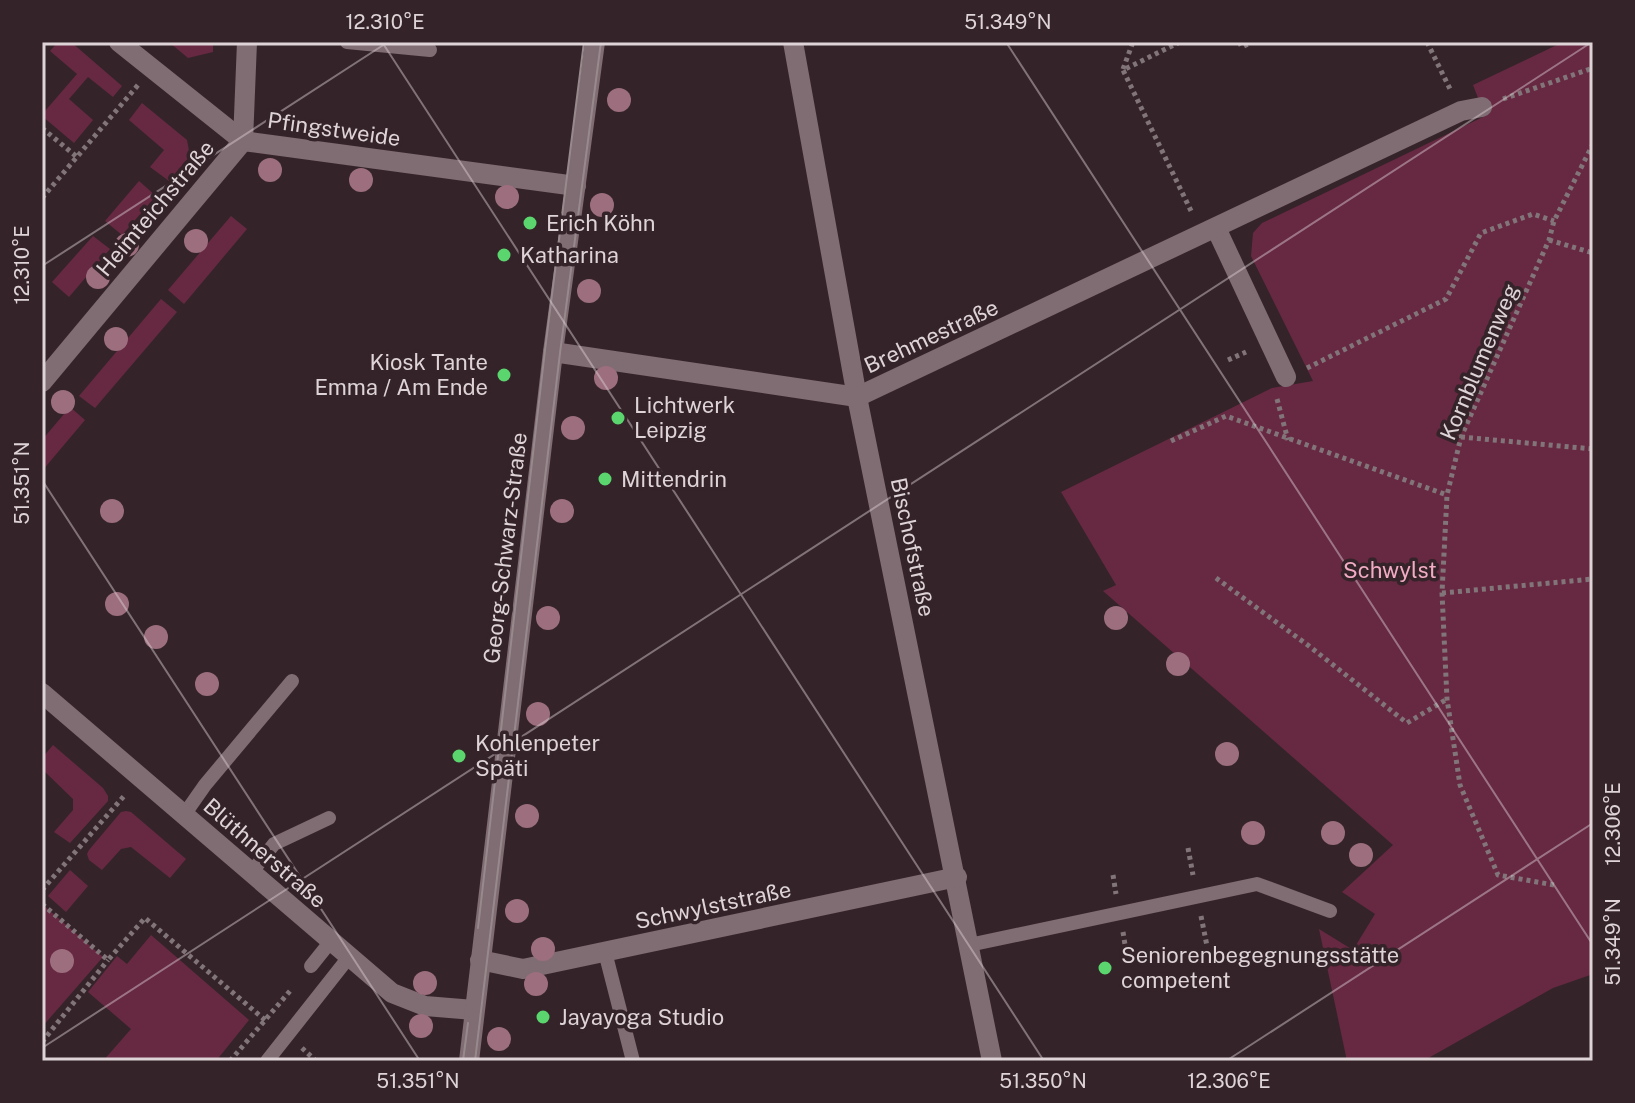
<svg xmlns="http://www.w3.org/2000/svg" width="1635" height="1103" font-family="'Public Sans',sans-serif">
<style>
.green{fill:#672842}
.lines{fill:none;stroke-linecap:round;stroke-linejoin:round}
.path{stroke:#827579;stroke-width:5;stroke-dasharray:4 4;stroke-linecap:butt}
.lane{stroke:#806c73;stroke-width:14}
.street{stroke:#806c73;stroke-width:20}
.secondary{stroke:#806c73;stroke-width:20}
.tram{stroke:#978a8d;stroke-width:2}
.tree{fill:#9c6e7e}
.ticks{fill:none;stroke:#ded3d6;stroke-width:2;stroke-opacity:0.45}
.poi-dot{fill:#5bd56e;stroke:#342429;stroke-width:3}
.labels{text-anchor:middle;stroke-width:7;stroke-linejoin:round;paint-order:stroke}
.street-label{font-size:22px;fill:#ded3d6;stroke:#342429}
.poi-label{font-size:22px;fill:#ded3d6;stroke:#342429;text-anchor:start}
.park-label{font-size:22px;fill:#f2abc4;stroke:#342429}
.neatline{fill:none;stroke:#ded3d6;stroke-width:3}
.ticks-label{font-size:20px;text-anchor:middle;fill:#ded3d6}
</style>
<rect width="100%" height="100%" fill="#342429"/>
<g class="green">
<path d="M58,42H71L122,86L113,97L88,77L69,99L93,120L74,143L42,116V109L45,111L77,74L50,51Z"/>
<path d="M169,42H213V52L188,58Z"/>
<path d="M1563,42H1593V974L1553,988L1423,1061H1347L1319,929L1353,950L1375,914L1342,892L1393,845L1103,591L1116,585L1061,492L1272,388L1313,381L1251,256L1253,233L1262,223L1485,116L1473,85Z"/>
<path d="M142,103L187,140L190,156L169,181L150,167L164,150L129,120Z"/>
<path d="M139,181L156,196L122,235L105,221Z"/>
<path d="M231,216L247,229L184,304L168,290Z"/>
<path d="M93,236L110,249L69,297L52,282Z"/>
<path d="M161,299L177,312L95,408L79,396Z"/>
<path d="M70,407L85,420L42,471V440Z"/>
<path d="M53,745L103,788L108,796V801L70,843L54,832L73,810V799L42,769V758Z"/>
<path d="M126,811L131,812L186,859L170,878L131,847L121,849L102,870L89,860L87,854L89,850L121,812Z"/>
<path d="M70,870L88,886L66,912L48,896Z"/>
<path d="M42,904L103,957L42,1027Z"/>
<path d="M151,935L249,1020L216,1061H103L131,1029L88,992L117,956L127,964Z"/>
</g>
<g class="lines">
<g class="path">
<path d="M1180,42L1123,70L1192,213"/>
<path d="M1239,42L1242,47L1252,42"/>
<path d="M1427,42L1450,89"/>
<path d="M1123,69L1133,42"/>
<path d="M1503,99L1593,68"/>
<path d="M42,128L77,157"/>
<path d="M42,198L138,85"/>
<path d="M1549,240L1593,253"/>
<path d="M1228,360L1246,352"/>
<path d="M1307,368L1446,299L1481,233L1533,214L1554,221"/>
<path d="M1277,399L1288,440"/>
<path d="M1461,437L1593,449"/>
<path d="M1171,441L1226,416L1447,495"/>
<path d="M1216,578L1309,646L1407,723L1447,699"/>
<path d="M1442,593L1593,579"/>
<path d="M1188,848L1193,875"/>
<path d="M1113,875L1116,894"/>
<path d="M1554,885L1498,875L1460,785L1447,699L1442,593L1447,495L1461,437L1549,240L1554,221L1593,144"/>
<path d="M42,890L124,796"/>
<path d="M42,904L108,960L145,918L265,1020"/>
<path d="M1201,916L1207,946"/>
<path d="M1123,932L1126,951"/>
<path d="M42,1042L108,960"/>
<path d="M302,1048L316,1061"/>
<path d="M230,1061L290,991"/>
</g>
<g class="lane">
<path d="M347,42L430,50"/>
<path d="M184,815L205,785L292,681"/>
<path d="M251,873L274,844L329,818"/>
<path d="M969,945L1257,884L1330,911"/>
<path d="M605,952L633,1061"/>
<path d="M311,966L331,941"/>
<path d="M267,1061L349,957"/>
</g>
<g class="street">
<path d="M119,42L243,141L576,186"/>
<path d="M793,42L857,397L992,1061"/>
<path d="M1216,228L1286,377"/>
<path d="M553,352L857,397L1461,111L1482,107"/>
<path d="M42,382L243,141L247,42"/>
<path d="M42,693L392,993L425,1006L474,1010"/>
<path d="M480,960L523,969L957,877"/>
</g>
<path class="secondary" d="M469,1061L553,352L595,42"/>
<g class="tram">
<path d="M478,928L545,350L584,42"/>
<path d="M463,1061L468,1023"/>
<path d="M475,1061L560,353L601,42"/>
</g>
</g>
<g class="tree">
<circle cx="619" cy="100" r="12"/>
<circle cx="270" cy="170" r="12"/>
<circle cx="361" cy="180" r="12"/>
<circle cx="507" cy="197" r="12"/>
<circle cx="602" cy="205" r="12"/>
<circle cx="196" cy="241" r="12"/>
<circle cx="127" cy="245" r="12"/>
<circle cx="98" cy="277" r="12"/>
<circle cx="589" cy="291" r="12"/>
<circle cx="116" cy="339" r="12"/>
<circle cx="606" cy="378" r="12"/>
<circle cx="63" cy="402" r="12"/>
<circle cx="573" cy="428" r="12"/>
<circle cx="112" cy="511" r="12"/>
<circle cx="562" cy="511" r="12"/>
<circle cx="117" cy="604" r="12"/>
<circle cx="548" cy="618" r="12"/>
<circle cx="1116" cy="618" r="12"/>
<circle cx="156" cy="637" r="12"/>
<circle cx="1178" cy="664" r="12"/>
<circle cx="207" cy="684" r="12"/>
<circle cx="538" cy="714" r="12"/>
<circle cx="1227" cy="754" r="12"/>
<circle cx="527" cy="816" r="12"/>
<circle cx="1253" cy="833" r="12"/>
<circle cx="1333" cy="833" r="12"/>
<circle cx="1361" cy="855" r="12"/>
<circle cx="517" cy="911" r="12"/>
<circle cx="543" cy="949" r="12"/>
<circle cx="62" cy="961" r="12"/>
<circle cx="425" cy="983" r="12"/>
<circle cx="536" cy="984" r="12"/>
<circle cx="421" cy="1026" r="12"/>
<circle cx="499" cy="1039" r="12"/>
</g>
<path class="ticks" d="M382,42L1044,1061M1006,42L1593,945M42,266L388,42M42,480L420,1061M42,1048L1592,42M1226,1061L1593,823"/>
<g class="poi-dot">
<circle cx="530" cy="223" r="8"/>
<circle cx="504" cy="255" r="8"/>
<circle cx="504" cy="375" r="8"/>
<circle cx="618" cy="418" r="8"/>
<circle cx="605" cy="479" r="8"/>
<circle cx="459" cy="756" r="8"/>
<circle cx="1105" cy="968" r="8"/>
<circle cx="543" cy="1017" r="8"/>
</g>
<g class="labels">
<g class="street-label">
<text transform="translate(334 129) rotate(8)" y="8">Pfingstweide</text>
<text transform="translate(155 208) rotate(-50)" y="8">Heimteichstraße</text>
<text transform="translate(931 336) rotate(-25)" y="8">Brehmestraße</text>
<text transform="translate(1479 362) rotate(-67)" y="8">Kornblumenweg</text>
<text transform="translate(913 547) rotate(78)" y="8">Bischofstraße</text>
<text transform="translate(505 548) rotate(-83)" y="8">Georg-Schwarz-Straße</text>
<text transform="translate(265 853) rotate(41)" y="8">Blüthnerstraße</text>
<text transform="translate(713 905) rotate(-12)" y="8">Schwylststraße</text>
</g>
<g class="poi-label">
<text x="546" y="231">Erich Köhn</text>
<text x="520" y="263">Katharina</text>
<text x="488" y="370" text-anchor="end">Kiosk Tante<tspan x="488" dy="25">Emma / Am Ende</tspan></text>
<text x="634" y="413">Lichtwerk<tspan x="634" dy="25">Leipzig</tspan></text>
<text x="621" y="487">Mittendrin</text>
<text x="475" y="751">Kohlenpeter<tspan x="475" dy="25">Späti</tspan></text>
<text x="1121" y="963">Seniorenbegegnungsstätte<tspan x="1121" dy="25">competent</tspan></text>
<text x="559" y="1025">Jayayoga Studio</text>
</g>
<g class="park-label">
<text x="1390" y="578">Schwylst</text>
</g>
</g>
<rect width="1635" height="1103" fill="none" stroke="#342429" stroke-width="88"/>
<rect x="44" y="44" width="1547" height="1015" class="neatline"/>
<g class="ticks-label">
<text x="385" y="29">12.310°E</text>
<text x="1008" y="29">51.349°N</text>
<text transform="translate(22 265) rotate(-90)" y="7">12.310°E</text>
<text transform="translate(22 483) rotate(-90)" y="7">51.351°N</text>
<text transform="translate(1613 824) rotate(-90)" y="7">12.306°E</text>
<text transform="translate(1613 942) rotate(-90)" y="7">51.349°N</text>
<text x="418" y="1088">51.351°N</text>
<text x="1043" y="1088">51.350°N</text>
<text x="1229" y="1088">12.306°E</text>
</g>
</svg>
